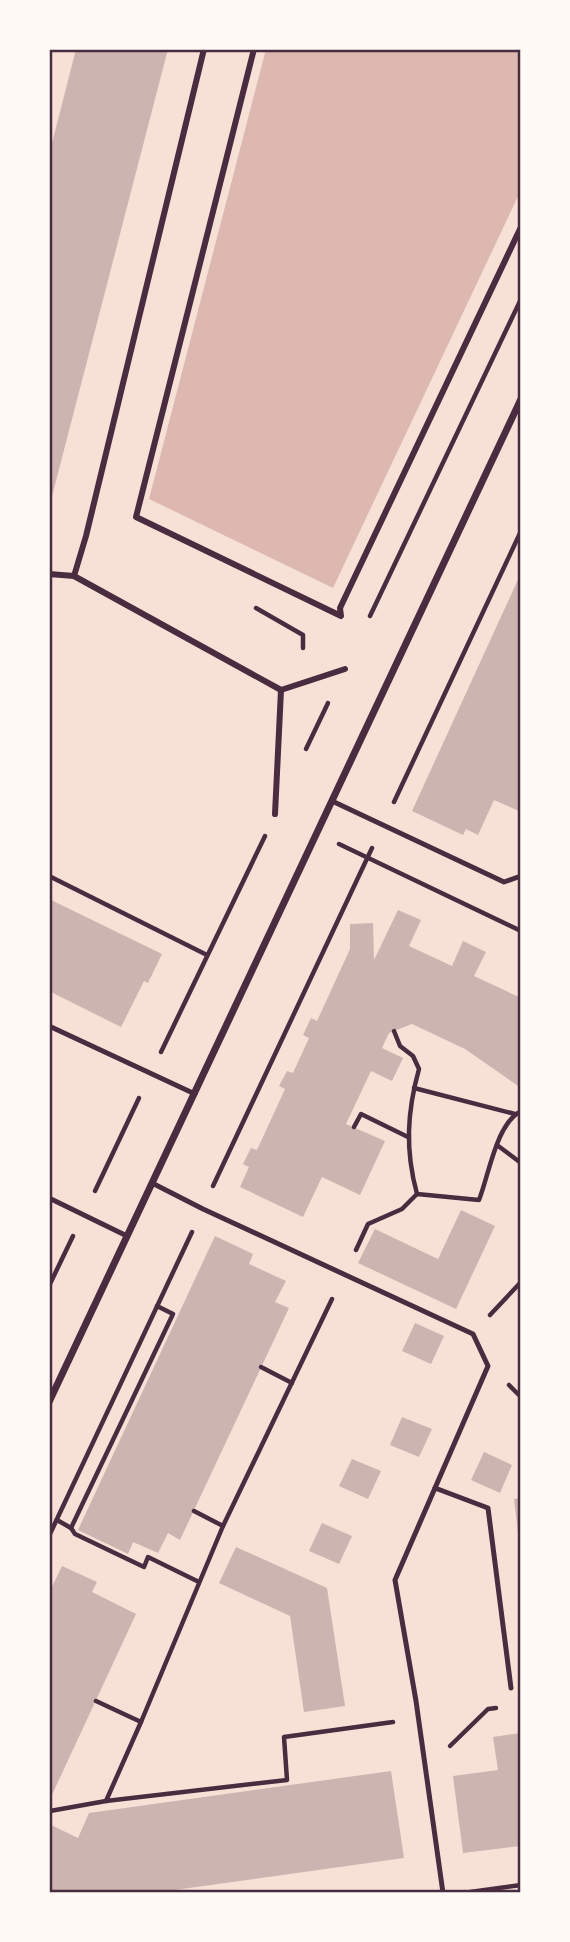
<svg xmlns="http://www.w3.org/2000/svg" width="570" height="1942" font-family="'Fira Sans',sans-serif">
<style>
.water{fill:#dcb8b0}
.building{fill:#ccb4b1}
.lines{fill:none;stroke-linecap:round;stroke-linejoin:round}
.path{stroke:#4a2c40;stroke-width:4.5}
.service{stroke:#4a2c40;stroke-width:5}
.pedestrian{stroke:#4a2c40;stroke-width:6}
.minor{stroke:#4a2c40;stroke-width:7}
.neatline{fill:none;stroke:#4a2c40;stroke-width:2.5}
</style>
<rect width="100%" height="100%" fill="#f7e1d7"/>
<path class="water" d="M266,49H521V190L333,588L149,499Z"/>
<g class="building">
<path d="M76,49H168L50,504L49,155Z"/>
<path d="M521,573V812L494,800L478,835L466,829L463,835L412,811Z"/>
<path d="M49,899L162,954L148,983L144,981L121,1027L49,991Z"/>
<path d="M398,910L421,920L409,946L452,966L463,941L486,952L474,976L521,998V1088L465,1049L412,1024L389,1033L382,1048L403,1058L392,1081L371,1071L346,1124L385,1141L360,1195L322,1177L303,1217L240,1187L249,1167L243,1164L251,1148L257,1150L285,1089L279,1086L287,1071L293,1073L309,1038L303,1035L311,1018L317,1021L350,949V924L373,923L374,960Z"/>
<path d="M461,1210L495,1226L456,1309L358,1263L375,1229L438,1259Z"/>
<path d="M215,1236L253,1254L249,1264L286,1281L275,1302L289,1308L180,1540L168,1533L158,1553L133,1542L128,1554L78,1530Z"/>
<path d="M415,1323L444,1336L431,1364L402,1351Z"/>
<path d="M402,1417L432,1429L419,1457L390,1445Z"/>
<path d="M484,1452L512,1465L500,1493L471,1480Z"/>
<path d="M352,1459L381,1471L368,1499L339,1486Z"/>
<path d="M521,1498V1541H519L514,1499Z"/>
<path d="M322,1523L352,1536L339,1564L309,1551Z"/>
<path d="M236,1547L327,1588L345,1706L304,1712L290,1616L219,1583Z"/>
<path d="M62,1566L97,1582L92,1592L136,1614L51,1797L49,1796V1593Z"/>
<path d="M521,1733V1846L463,1853L453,1776L498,1770L493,1737Z"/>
<path d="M391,1771L404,1858L153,1893H49V1824L78,1838L89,1813Z"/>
</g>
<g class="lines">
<g class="path">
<path d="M256,608L303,635V648"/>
<path d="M370,616L521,299"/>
<path d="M306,749L328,703"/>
<path d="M394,802L521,531"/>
<path d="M339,844L521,931"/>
<path d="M49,876L207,955"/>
<path d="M394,1031L400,1046L413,1056L419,1069C407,1112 405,1150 417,1194"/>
<path d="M161,1052L265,836"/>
<path d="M414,1088L515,1114"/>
<path d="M354,1127L361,1114L408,1137"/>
<path d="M497,1145L521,1163"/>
<path d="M213,1186L372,848"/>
<path d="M95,1191L139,1098"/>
<path d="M356,1250L368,1224L402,1209L417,1194L479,1200C489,1175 496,1124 521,1111"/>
<path d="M49,1286L73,1236"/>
<path d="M490,1315L521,1282"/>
<path d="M261,1367L292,1383"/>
<path d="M509,1385L521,1397"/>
<path d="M194,1511L223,1526"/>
<path d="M57,1520L71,1528L173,1314L157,1306"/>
<path d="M71,1528L75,1534L144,1567L148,1557L199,1582"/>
<path d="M49,1536L192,1232"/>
<path d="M96,1701L141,1722L106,1801L287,1780L284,1737L393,1722"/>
<path d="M141,1722L223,1526L332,1299"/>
<path d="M450,1746L488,1709L496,1708"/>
<path d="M49,1813L50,1811L106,1801"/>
<path d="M470,1892L521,1885"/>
</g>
<g class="service">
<path d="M332,801L504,882L521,876"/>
<path d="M49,1026L195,1094"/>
<path d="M152,1183L203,1209L473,1334L488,1366L435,1488L488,1508L511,1688"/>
<path d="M49,1198L127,1236"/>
<path d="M435,1488L395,1580L416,1701L443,1893"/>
</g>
<g class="pedestrian">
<path d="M204,49L86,536L74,576L281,690L345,669"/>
<path d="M254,49L136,517L341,616L340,608L521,227"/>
<path d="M49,574L74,576"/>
<path d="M275,814L281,690"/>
</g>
<path class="minor" d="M49,1402L521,399"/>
</g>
<rect width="570" height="1942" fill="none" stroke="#fffaf5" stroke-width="102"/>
<rect x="51" y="51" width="468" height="1840" class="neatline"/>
</svg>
